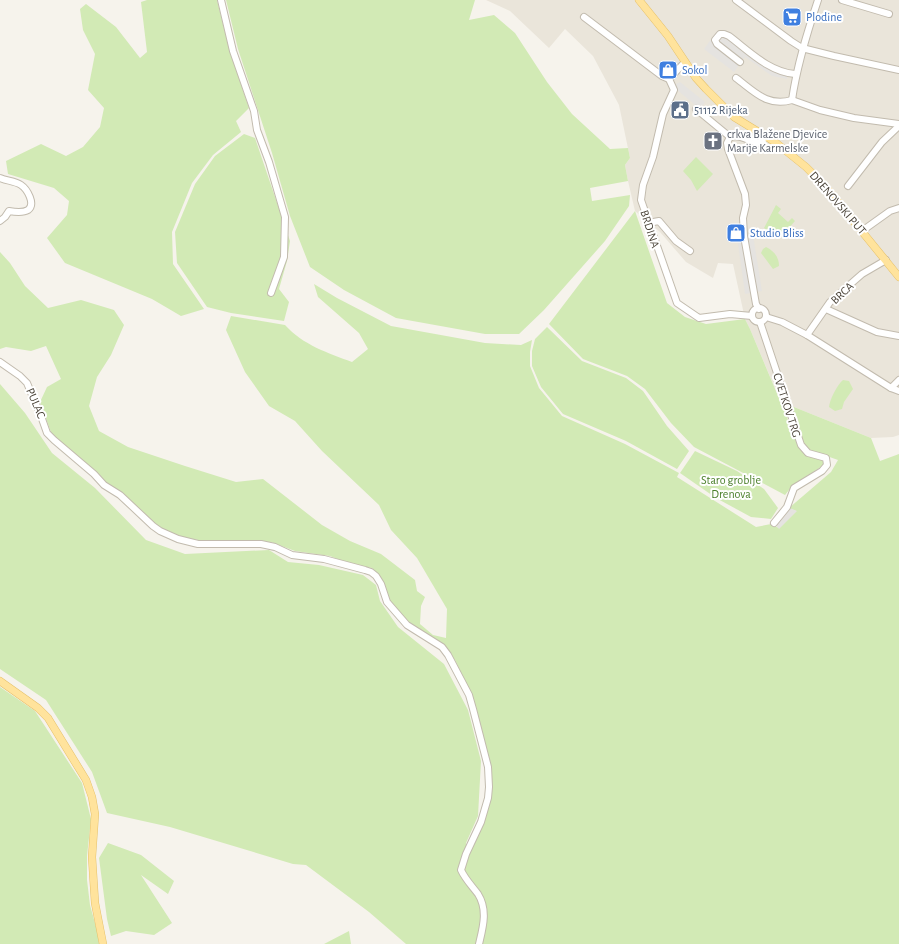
<svg xmlns="http://www.w3.org/2000/svg" width="899" height="944" font-family="'Alegreya Sans',sans-serif">
<style>
.residential{fill:#eae5da}
.green{fill:#d2eab5}
.parking{fill:#e5e3e0}
.lines{fill:none;stroke-linecap:round;stroke-linejoin:round}
.minor-casing{stroke:#c2bbae;stroke-width:8}
.major-casing{stroke:#e6c16a;stroke-width:8}
.minor{stroke:#fff;stroke-width:6}
.major{stroke:#ffe39c;stroke-width:7}
.labels{text-anchor:middle;stroke-width:4;stroke-linejoin:round;paint-order:stroke}
.shop-label{font-size:12px;fill:#366cbe;stroke:#fff;text-anchor:start}
.service-label{font-size:12px;fill:#4e5e75;stroke:#fff;text-anchor:start}
.worship-label{font-size:12px;fill:#5b616d;stroke:#fff;text-anchor:start}
.street-label{font-size:12px;fill:#4b4439;stroke:#fff}
.park-label{font-size:12px;fill:#4a7f2a;stroke:#fff}
</style>
<rect width="100%" height="100%" fill="#f6f3ec"/>
<path class="residential" d="M486,0H899V435L893,437L871,438L789,405H782L750,329L745,319L733,264L718,263L713,278L686,262L660,232L635,211L628,181L625,165L630,158L619,105L593,56L565,29L549,48L510,11Z"/>
<g class="green">
<path d="M147,0H217L230,52L249,108L236,121L241,132L213,155L192,183L172,232L173,264L204,309L181,316L152,299L65,263L47,238L67,215L69,201L54,188L8,174L6,161L41,144L66,156L83,147L100,127L104,108L88,90L95,54L83,30L80,9L86,4L116,27L140,58L147,52L141,2Z"/>
<path d="M226,0H475L469,20L494,15L515,33L547,82L572,114L610,149L628,148L630,158L625,165L628,181L590,188L592,201L630,195L629,206L605,241L544,310L519,334H485L396,318L344,290L310,267L290,216L272,153L238,49Z"/>
<path d="M244,134L255,138L290,241L287,261L279,289L289,302L284,321L231,313L207,307L177,263L175,232L195,184L215,156Z"/>
<path d="M696,157L713,174L697,191L691,180L683,171Z"/>
<path d="M776,205L781,209L778,213L788,222L792,218L795,221L780,238L764,228Z"/>
<path d="M635,211L667,303L685,317L706,324L745,319L750,329L799,446L823,459L824,465L793,485L785,495L694,447L671,423L645,389L627,376L583,359L549,324Z"/>
<path d="M766,247C774,251 779,257 779,266L773,269L761,253L763,249Z"/>
<path d="M0,252L10,263L25,286L48,308L81,300L114,310L124,325L111,355L97,377L89,406L99,431L128,447L185,466L236,482L263,479L322,525L350,541L381,554L415,580L417,591L425,597L421,606L420,624L433,635L446,638L447,609L417,558L391,530L379,505L322,451L295,421L269,406L245,372L226,330L231,316L285,325C303,345 328,353 352,362L368,349L359,333L318,297L314,284L337,298L391,326L485,343L521,345L532,340L530,352V366L539,388L562,416L625,444L679,473L677,477L756,527L771,524L779,528L796,511L789,508L831,472L838,460L821,454L808,450L803,445L789,405L871,438L880,461L899,454V944H406L369,912L306,865L293,864L170,827L107,813L92,772L46,700L0,669V384L25,413L52,453L95,488L146,540L185,554L269,550L288,562L319,565L363,575L376,585L380,601L398,627L444,664L468,710L481,761L478,816L466,843L468,855L483,823L491,767L477,711L472,696L455,660L440,642L409,623L389,600L382,579L372,568L350,564L330,556L295,551L271,542L198,540L178,536L160,528L143,513L123,493L105,482L100,475L52,435L40,402L47,387L61,379L46,346L31,351L6,347L0,349Z"/>
<path d="M547,327L582,361L626,378L643,391L667,426L689,451L677,469L626,441L563,414L541,387L532,366V351L535,339Z"/>
<path d="M843,380L849,381L853,389L844,402L842,409L835,411L829,407C830,399 837,385 843,380Z"/>
<path d="M695,451L737,471L764,489L778,508L771,519L751,517L716,498L680,473Z"/>
<path d="M0,687L35,711L82,783L91,819L87,856V880L90,905L98,934L99,944H0Z"/>
<path d="M108,843L141,855L174,881L168,894L141,875L172,923L154,935L126,931L111,936L107,919L99,858Z"/>
<path d="M349,931L351,944H324Z"/>
</g>
<g class="parking">
<path d="M717,31L727,32L774,67L787,69V79L772,76L745,57L734,72L704,49Z"/>
<path d="M680,82L705,102L700,109L676,89L674,85Z"/>
<path d="M753,235L762,291L745,294L737,237Z"/>
<path d="M787,507L797,511L779,529L774,523Z"/>
</g>
<g class="lines">
<g class="minor-casing">
<g id="minor">
<path d="M221,0L233,51L254,111L257,130L269,162L285,217L284,257L271,293"/>
<path d="M736,0L791,41L802,48L834,56L899,70"/>
<path d="M842,0L889,14"/>
<path d="M584,17L662,76L669,79"/>
<path d="M685,62L669,79L674,90L663,114L653,157L643,185L641,200L677,303L699,318L730,314L752,316"/>
<path d="M740,62L717,44L715,40L720,34H724L729,36C749,51 769,72 795,74"/>
<path d="M736,78C755,92 767,107 792,100"/>
<path d="M792,100L820,110L854,118L899,124"/>
<path d="M792,100C797,65 807,33 818,0"/>
<path d="M696,109L730,137"/>
<path d="M730,137L727,143L728,149L745,194L746,205L743,218L744,236L756,304L759,309"/>
<path d="M730,137C741,134 748,141 758,143L768,137"/>
<path d="M0,178C7,181 15,181 21,185C27,189 36,204 28,210C23,213 15,212 9,211L5,217L0,221"/>
<path d="M848,186L882,142L899,126"/>
<path d="M648,223L659,221L676,241L690,251"/>
<path d="M862,231L890,211L899,208"/>
<circle cx="759" cy="315" r="7"/>
<path d="M826,309L877,332L899,336"/>
<path d="M766,317L782,322L807,335L891,388L899,391"/>
<path d="M760,322L801,445L808,453L826,458L827,465L822,471L794,488L787,507L774,523"/>
<path d="M807,335L830,302L862,274L886,260"/>
<path d="M0,362L20,376L27,383L41,416L47,433L54,440L94,474L104,485L120,495L153,526L160,531L178,539L198,544H261L275,547L292,555L324,559L365,570L371,572L376,576L381,584L387,602L407,625L442,647L448,655L469,695L473,709L488,767L489,787L488,798L481,822L466,854L461,870C465,879 472,886 478,894C488,910 483,927 479,944"/>
<path d="M891,388L899,380"/>
</g>
</g>
<g class="major-casing">
<g id="major">
<path d="M639,0L668,36L696,78L706,89L734,117L775,142L806,167L825,186L899,277"/>
<path d="M0,681L38,708L48,718L86,780L92,797L95,814L92,857L95,903L103,944"/>
</g>
</g>
<use href="#minor" class="minor"/>
<use href="#major" class="major"/>
</g>
<defs>
<g id="supermarket-square" transform="scale(1)"><rect x="-9" y="-9" width="18" height="18" rx="4" fill="#3f7fe0" stroke="#fff"/><path d="M-6-5.5h2.5l.6 2H6L4.5 2H-2.5L-4.4-4H-6ZM-1.5 3.2a1.3 1.3 0 1 0 .1 0ZM3 3.2a1.3 1.3 0 1 0 .1 0Z" fill="#fff"/></g>
<g id="shop-square" transform="scale(1)"><rect x="-9" y="-9" width="18" height="18" rx="4" fill="#3f7fe0" stroke="#fff"/><path d="M-5-2.5h2.3a2.7 3.5 0 0 1 5.4 0H5L5.5 6h-11ZM-1.5-2.5h3a1.5 2.3 0 0 0-3 0Z" fill="#fff"/></g>
<g id="civic-square" transform="scale(1)"><rect x="-9" y="-9" width="18" height="18" rx="4" fill="#5c6f8a" stroke="#fff"/><path d="M-.6-6.5H3V-4.5H.6V-3L4-1V1h2V6H-6V1h2V-1L-.6-3ZM-1.2 2.5V6h2.4V2.5Z" fill="#fff"/></g>
<g id="church-square" transform="scale(1)"><rect x="-9" y="-9" width="18" height="18" rx="4" fill="#6b7280" stroke="#fff"/><path d="M-1.2-6h2.4v3.5h3.3v2.4h-3.3V6h-2.4V-.1h-3.3v-2.4h3.3Z" fill="#fff"/></g>
</defs>
<g fill-rule="evenodd">
<use href="#supermarket-square" x="792" y="17"/>
<use href="#shop-square" x="668" y="70"/>
<use href="#civic-square" x="680" y="110"/>
<use href="#church-square" x="713" y="141"/>
<use href="#shop-square" x="736" y="233"/>
</g>
<g class="labels">
<g class="shop-label">
<text x="806" y="21">Plodine</text>
<text x="682" y="74">Sokol</text>
<text x="750" y="237">Studio Bliss</text>
</g>
<g class="service-label">
<text x="694" y="114">51112 Rijeka</text>
</g>
<g class="worship-label">
<text x="727" y="138">crkva Blažene Djevice<tspan x="727" dy="14">Marije Karmelske</tspan></text>
</g>
<g class="street-label">
<text transform="translate(838 203) rotate(49)" y="4">DRENOVSKI PUT</text>
<text transform="translate(650 229) rotate(72)" y="4">BRDINA</text>
<text transform="translate(842 293) rotate(-43)" y="4">BRCA</text>
<text transform="translate(36 403) rotate(67)" y="4">PULAC</text>
<text transform="translate(787 405) rotate(72)" y="4">CVETKOV TRG</text>
</g>
<g class="park-label">
<text x="731" y="484">Staro groblje<tspan x="731" dy="14">Drenova</tspan></text>
</g>
</g>
</svg>
